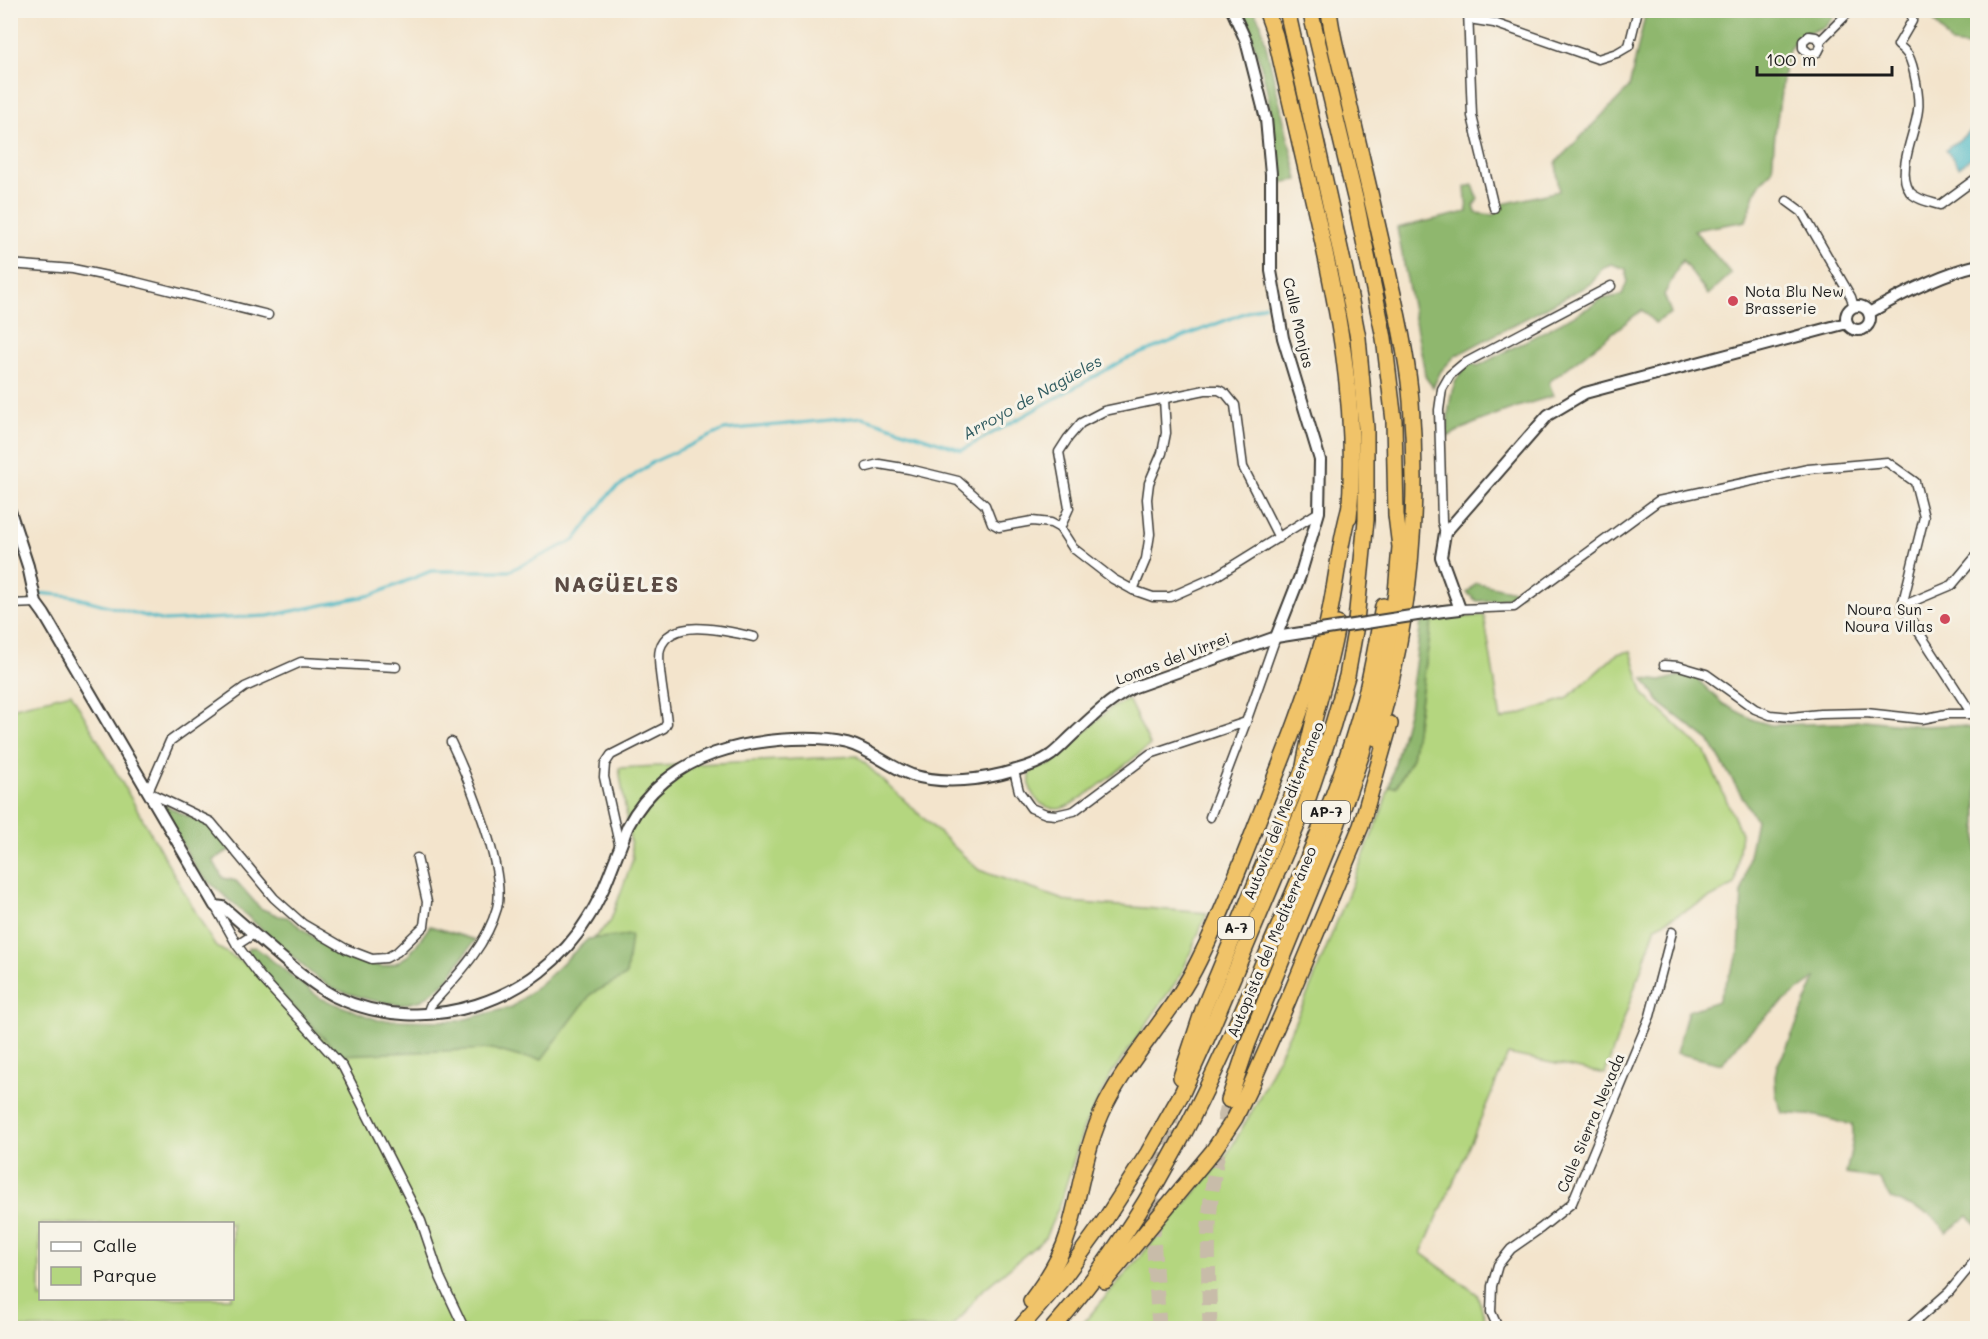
<svg xmlns="http://www.w3.org/2000/svg" width="1988" height="1339" font-family="Mali,sans-serif">
<style>
.green{fill:#b4d67f;stroke:#68794e;stroke-width:1.5;fill-rule:evenodd}
.forest{fill:#8fb76e;stroke:#566a45;stroke-width:1.5}
.water{fill:#49b7c4;stroke:#326a70;stroke-width:1.5}
.lines{fill:none;stroke-linecap:round;stroke-linejoin:round}
.stream{stroke:#49b7c4;stroke-width:3}
.motorway-tunnel{stroke:#c8bca9;stroke-width:15;stroke-dasharray:15 8;stroke-linecap:butt}
.minor-casing{stroke:#3c3a36;stroke-width:11}
.tertiary-casing{stroke:#3c3a36;stroke-width:14}
.motorway-casing{stroke:#3c3a36;stroke-width:18}
.minor{stroke:#fff;stroke-width:8}
.tertiary{stroke:#fff;stroke-width:10}
.motorway{stroke:#f0c369;stroke-width:15}
.tertiary-bridge-casing{stroke:#3c3a36;stroke-width:14;stroke-linecap:butt}
.tertiary-bridge{stroke:#fff;stroke-width:10}
.poi-dot{fill:#d1495b;stroke:#f7f3e8;stroke-width:2}
.labels{text-anchor:middle;stroke-width:6;stroke-linejoin:round;paint-order:stroke}
.shield{fill:#f7f3e8;stroke:#5e5c59;stroke-width:1.5}
.shield-label{font-size:14px;font-weight:bold;fill:#1c1c1c}
.poi-label{font-size:15px;fill:#1c1c1c;stroke:#f7f3e8;text-anchor:start}
.street-label{font-size:15px;fill:#1c1c1c;stroke:#f7f3e8}
.water-label{font-size:16px;font-style:italic;fill:#2e5a5f;stroke:#f7f3e8}
.district-label{font-size:21px;font-weight:bold;letter-spacing:1.5px;fill:#5b4b44;stroke:#f7f3e8}
</style>
<rect width="100%" height="100%" fill="#f7f3e8"/>
<filter id="ink" filterUnits="userSpaceOnUse"><feTurbulence type="fractalNoise" baseFrequency=".0167" numOctaves="2"/><feDisplacementMap in="SourceGraphic" scale="12" xChannelSelector="R" yChannelSelector="G"/><feConvolveMatrix kernelMatrix="1 2 1 2 8 2 1 2 1" color-interpolation-filters="sRGB"/></filter>
<filter id="wash" filterUnits="userSpaceOnUse"><feTurbulence type="fractalNoise" baseFrequency=".008" numOctaves="4" result="noise"/><feDisplacementMap in="SourceGraphic" scale="24" xChannelSelector="R" yChannelSelector="G"/><feGaussianBlur stdDeviation="1.35" result="paint"/><feColorMatrix in="noise" values="0 0 0 0 0 0 0 0 0 0 0 0 0 0 0 0 0 1.4 0 .05"/><feComposite in="paint" operator="in"/></filter>
<g filter="url(#wash)">
<rect width="100%" height="100%" fill="#f3e4cc"/>
<g class="green">
<path d="M1484,615L1501,720L1566,699L1617,654L1631,651L1644,695L1705,752L1741,833L1735,885L1656,926L1605,1074L1508,1054L1459,1170L1421,1253L1477,1294L1488,1328H1079L1226,1156L1256,1104L1306,998L1382,810L1389,787H1396L1412,758L1432,621Z"/>
<path d="M71,693L215,946L371,1038L502,1028L610,922L633,859L619,768L857,756L979,870L1069,902L1207,913L1181,975L1112,1073L1084,1127L1060,1204L1045,1238L978,1294L964,1314L950,1328H11V708ZM40,1224H232V1298H40Z"/>
<path d="M1128,699L1150,745C1132,759 1077,807 1058,809C1050,809 1042,805 1037,800C1029,792 1028,779 1032,769L1050,765L1109,709Z"/>
</g>
<g class="forest">
<path d="M1242,11H1254L1261,24L1298,180L1278,183C1274,143 1272,102 1260,63C1255,45 1247,29 1242,11Z"/>
<path d="M1646,11H1839L1824,27L1801,35L1794,42L1789,50L1785,65L1775,133L1772,170L1757,188L1746,221L1694,230L1731,274L1708,295L1682,260L1664,295L1671,313L1655,323L1642,310L1549,382L1553,396C1516,407 1481,418 1447,437C1449,412 1447,379 1471,363L1478,366L1592,306L1598,300L1622,295L1627,281L1626,269L1611,264L1602,268L1592,283L1455,356L1441,371L1433,387L1426,378L1397,228L1467,212L1465,187L1473,185L1478,199L1474,206L1476,213L1493,215L1497,212L1498,205L1559,191L1556,162L1629,88Z"/>
<path d="M1927,11H1977V47L1951,44Z"/>
<path d="M1476,583L1482,584L1523,593L1498,600L1477,601L1467,593Z"/>
<path d="M1432,621L1412,758L1396,787H1389L1409,708L1421,622Z"/>
<path d="M1679,676L1695,677L1723,704L1754,720L1771,725L1845,723L1865,720L1921,726L1954,725L1970,728L1977,734V1224L1968,1216L1947,1232L1930,1214L1891,1199L1879,1179L1846,1174C1848,1161 1856,1137 1852,1125L1817,1116L1782,1113L1776,1095L1775,1076L1777,1066L1787,1047L1816,978C1781,1002 1747,1030 1722,1064L1676,1053L1688,1011L1718,1001L1739,953L1742,892L1756,820L1710,742L1661,704L1644,679L1661,681Z"/>
<path d="M162,803L182,814L211,825L231,849L213,860L223,878L236,881L260,908L279,916L287,917L320,942L360,961L383,967L396,963L409,955L430,926L475,940L446,982L422,1000L402,1005L370,1000L334,989L313,975L198,872L163,810Z"/>
<path d="M631,935L626,976L591,994L542,1059L520,1057L492,1049L340,1055L263,974L248,953V948L255,947L320,998L378,1020L458,1021L512,1007L538,986L588,939Z"/>
</g>
<path class="water" d="M1977,126V153L1959,167L1946,150Z"/>
<g class="lines">
<path class="stream" d="M37,593L71,596L164,621L268,616L372,595L431,571H509L575,540L611,492L653,462L724,430L863,417L962,450L1126,359L1265,305"/>
</g>
</g>
<g filter="url(#ink)">
<g class="lines">
<g class="motorway-tunnel">
<path d="M1159,1328L1153,1235L1158,1175L1172,1116"/>
<path d="M1210,1328C1209,1289 1207,1249 1210,1209C1213,1172 1221,1136 1229,1100"/>
</g>
<g class="minor-casing">
<g id="minor">
<path d="M1468,10L1472,116L1494,208"/>
<path d="M1913,10L1912,21L1898,45C1902,48 1906,52 1908,55C1914,65 1920,99 1918,110C1916,132 1895,171 1910,192C1917,200 1930,202 1940,205L1978,177"/>
<path d="M1469,19L1494,23L1598,59L1617,53L1629,46L1638,10"/>
<path d="M1820,41L1816,37L1809,36L1803,41V48L1810,54L1818,52L1821,46L1820,41L1851,10"/>
<path d="M1787,201L1802,212L1851,297L1854,307"/>
<path d="M10,264L73,269L136,282L268,315"/>
<path d="M867,467L879,464L909,469L958,481L985,505L992,523L999,527L1032,521L1051,523L1060,528L1073,548L1113,579L1133,590L1153,597H1170L1213,578L1319,512"/>
<path d="M1060,528L1069,508L1059,452L1068,438L1081,423L1104,411L1205,390H1219L1226,394L1235,405L1243,467L1279,538"/>
<path d="M1445,533L1442,522L1439,410L1442,389L1450,375L1463,364L1611,286"/>
<path d="M1133,590L1146,559L1150,534L1147,499L1149,483L1162,453L1166,433L1164,399"/>
<path d="M10,604L36,603"/>
<path d="M1902,606L1952,585L1978,554"/>
<path d="M1460,609L1514,607L1658,501L1808,469L1887,462L1915,482L1924,517L1902,606L1972,714L1978,719"/>
<path d="M1664,665L1679,666L1706,674L1755,709L1770,715L1791,717L1820,714L1866,713L1922,719L1947,714H1972"/>
<path d="M396,667L301,662L245,687L170,741L148,792L211,822L274,898L303,924L346,949L372,959L386,958L397,952L424,926L427,902L417,858"/>
<path d="M1014,771L1019,791L1031,808L1046,814L1056,815L1074,811L1150,754L1246,722"/>
<path d="M1210,817L1246,722L1276,637"/>
<path d="M620,848L604,777L605,764L611,755L664,728L667,723C666,707 656,662 660,649C670,615 730,632 754,637"/>
<path d="M215,906L237,945L260,976L343,1067L421,1221L440,1277L464,1328"/>
<path d="M237,945L254,934"/>
<path d="M427,1014L430,1006C456,977 486,947 497,908C507,871 468,778 451,742"/>
<path d="M1498,1328L1491,1312L1492,1286L1498,1265L1511,1249L1541,1228L1572,1203L1650,1016L1672,932"/>
<path d="M1908,1328L1949,1292L1978,1257"/>
</g>
</g>
<g class="tertiary-casing">
<g id="tertiary">
<path d="M1232,10L1246,41L1266,119L1271,174V271L1283,338L1320,460L1319,512L1300,576L1276,637"/>
<circle cx="1858" cy="318" r="12"/>
<path d="M1869,313C1900,295 1943,273 1978,265"/>
<path d="M10,511L28,566L36,603L44,614L215,906L223,907C247,928 271,949 295,969C308,979 321,990 336,997C425,1039 538,1002 588,918C601,898 609,875 618,852C622,844 624,835 628,826C646,791 678,766 715,753C753,740 808,734 847,743C870,749 889,767 912,775C944,785 984,780 1016,770C1027,767 1041,762 1051,755C1060,748 1068,739 1076,732C1094,715 1110,700 1132,688L1276,637L1295,634"/>
<path d="M1443,611L1460,609L1441,557L1445,533L1548,415L1585,393L1847,323"/>
</g>
</g>
<g class="motorway-casing">
<g id="motorway">
<path d="M1266,10L1275,35C1287,88 1300,142 1312,195C1337,301 1359,408 1349,517"/>
<path d="M1329,10C1332,40 1342,70 1348,99C1362,160 1377,220 1390,281C1399,320 1408,361 1411,401C1420,516 1409,628 1376,738"/>
<path d="M1303,773C1310,722 1329,675 1337,624"/>
<path d="M1181,1077L1203,1010L1305,765"/>
<path d="M1229,1100L1248,1043L1337,825L1362,753L1384,663L1396,593L1400,547L1396,515L1394,421L1384,338L1356,202L1310,10"/>
<path d="M1105,1281L1213,1151L1235,1118L1251,1085L1287,1003L1361,826L1390,724"/>
<path d="M1031,1301C1046,1281 1061,1258 1068,1234C1081,1191 1085,1145 1106,1104C1132,1053 1174,1012 1199,960C1221,916 1239,869 1257,823C1281,762 1306,702 1323,640C1336,596 1337,550 1350,507"/>
<path d="M1020,1328L1063,1278L1103,1223L1148,1153L1182,1093L1211,1029L1306,804L1333,724L1347,676L1355,631L1366,520V428L1358,338L1345,271L1287,10"/>
<path d="M1053,1328C1151,1217 1212,1084 1269,949C1303,870 1339,791 1362,708C1372,675 1377,640 1383,606"/>
</g>
</g>
<use href="#minor" class="minor"/>
<use href="#tertiary" class="tertiary"/>
<use href="#motorway" class="motorway"/>
<g class="tertiary-bridge-casing">
<path id="tertiary-bridge" d="M1295,634L1443,611"/>
</g>
<use href="#tertiary-bridge" class="tertiary-bridge"/>
</g>
</g>
<g class="poi-dot">
<circle cx="1733" cy="301" r="6"/>
<circle cx="1945" cy="619" r="6"/>
</g>
<g class="labels">
<g class="shield">
<rect x="1302" y="801" width="48" height="22" rx="4.5"/>
<rect x="1218" y="917" width="36" height="22" rx="4.5"/>
</g>
<g class="shield-label">
<text x="1326" y="817">AP-7</text>
<text x="1236" y="933">A-7</text>
</g>
<g class="poi-label">
<text x="1745" y="297">Nota Blu New<tspan x="1745" dy="17">Brasserie</tspan></text>
<text x="1933" y="615" text-anchor="end">Noura Sun -<tspan x="1933" dy="17">Noura Villas</tspan></text>
</g>
<g class="street-label">
<text transform="translate(1298 323) rotate(77)" y="5">Calle Monjas</text>
<text transform="translate(1173 659) rotate(-21)" y="5">Lomas del Virrei</text>
<text transform="translate(1284 811) rotate(-68)" y="5">Autovía del Mediterráneo</text>
<text transform="translate(1272 942) rotate(-67)" y="5">Autopista del Mediterráneo</text>
<text transform="translate(1591 1123) rotate(-67)" y="5">Calle Sierra Nevada</text>
</g>
<g class="water-label">
<text transform="translate(1032 397) rotate(-29)" y="6">Arroyo de Nagüeles</text>
</g>
<g class="district-label">
<text x="617" y="592">NAGÜELES</text>
</g>
</g>
<rect width="1988" height="1339" fill="none" stroke="#f7f3e8" stroke-width="36"/>
<rect x="39" y="1222" width="195" height="78" fill="#f7f3e8" stroke="#9f9d96" stroke-width="1.5"/>
<rect x="51" y="1242" width="30" height="9" fill="#ffffff" stroke="#9f9d96" stroke-width="1.5"/>
<text x="93" y="1252" font-size="18" fill="#1c1c1c">Calle</text>
<rect x="51" y="1267" width="30" height="18" fill="#b4d67f" stroke="#9f9d96" stroke-width="1.5"/>
<text x="93" y="1282" font-size="18" fill="#1c1c1c">Parque</text>
<path d="M1757 66v9h135v-9" fill="none" stroke="#1c1c1c" stroke-width="3"/>
<text x="1766" y="66" font-size="18" fill="#1c1c1c" stroke="#f7f3e8" stroke-width="4.5" paint-order="stroke">100 m</text>
</svg>
